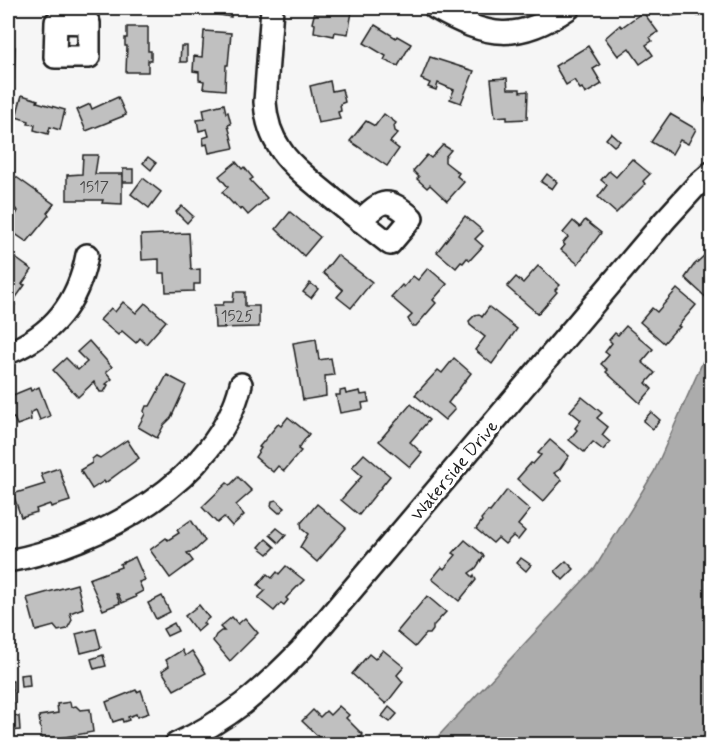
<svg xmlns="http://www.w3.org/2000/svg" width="719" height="752" font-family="Mynerve,sans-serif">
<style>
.water{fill:#acacac;stroke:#727272;stroke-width:1.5}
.building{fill:#c0c0c0;stroke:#1c1c1c;stroke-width:1.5}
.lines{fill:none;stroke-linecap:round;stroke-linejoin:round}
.minor-casing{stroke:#1c1c1c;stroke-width:26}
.minor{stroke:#fff;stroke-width:21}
.labels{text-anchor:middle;stroke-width:6;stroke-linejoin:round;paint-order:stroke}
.number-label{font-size:15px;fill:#454545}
.street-label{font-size:18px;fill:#1c1c1c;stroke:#fff}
</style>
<rect width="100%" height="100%" fill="#f6f6f6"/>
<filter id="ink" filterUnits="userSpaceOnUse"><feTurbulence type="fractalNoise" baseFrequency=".0167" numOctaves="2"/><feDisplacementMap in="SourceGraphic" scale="12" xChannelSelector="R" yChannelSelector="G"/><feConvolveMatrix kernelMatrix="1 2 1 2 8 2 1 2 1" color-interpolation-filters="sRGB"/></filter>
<g filter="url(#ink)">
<path class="water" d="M711,360V744H431L595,568L654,472L703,361Z"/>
<g class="building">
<path d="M211,8H235H232L231,17L210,13Z"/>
<path d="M318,8H345V9L352,12L348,34L335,32L334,36L314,32L315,24L312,23L315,11H317Z"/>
<path d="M669,8H712V10L698,16L696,11L671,16Z"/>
<path d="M643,12L658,32L650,37L652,41L646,45L653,55L640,64L629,48L618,56L605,38L620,25L622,27Z"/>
<path d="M8,23H13L11,48L15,47L14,79H8Z"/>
<path d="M375,25L396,38L397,36L411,44L398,66L384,60L386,56L364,43Z"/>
<path d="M127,27H148V51H151V60H148V72H126L127,46H125V38H127Z"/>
<path d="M204,31L231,33L228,65H226L225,90L203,88L204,81L199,80V72L193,71L194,56L202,57Z"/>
<path d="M181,46H187V62H180Z"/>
<path d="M588,46L600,65L593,69L602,84L585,94L582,88L580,89L574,80L566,85L555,66Z"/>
<path d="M430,57L474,71L461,103L450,99L454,90L438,83L436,90L428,87L430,83L421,79Z"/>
<path d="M507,78L508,89H520V92L528,91L527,119L507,120V116L495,117L491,79Z"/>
<path d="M330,81L332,91L342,89L345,102L340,104L341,111L338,112L340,119L318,123L310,86Z"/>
<path d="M711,94H712V116L705,99Z"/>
<path d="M22,95L38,100L37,102L65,110L60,130L50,127L48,134L34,130L35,125L28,124L29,121L16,117Z"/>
<path d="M118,97L126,115L86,131L77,110L90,104L92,109Z"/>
<path d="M224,104L226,113L228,112L231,124L228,125L234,148L209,153L207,144L204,145L203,138L209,136L207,129L199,131L197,120L205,119L203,109Z"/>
<path d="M384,114L396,123L394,126L395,131L398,133L390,142L399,149L387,166L350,141L366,121L375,126Z"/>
<path d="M670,114L696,129L688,144L680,140L672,154L651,142Z"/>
<path d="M611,133L620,141L614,146L606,139Z"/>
<path d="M443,145L451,150L445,157V162L459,173L457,176L464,182L447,201L430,185L427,188L417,179L419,177L413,171L427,155L431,158Z"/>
<path d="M83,155H98L95,174H122V204L102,203L103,200H67V175L82,174Z"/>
<path d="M148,157L156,163L151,170L143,163Z"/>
<path d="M632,159L650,174L643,181L645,184L616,213L598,197L607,185L601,180L609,171L616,177Z"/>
<path d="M236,162L242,169L244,167L253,178L250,180L267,198L248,215L242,208L240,210L234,203L233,204L222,192L228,187L219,176Z"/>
<rect x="123" y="169" width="10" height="13"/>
<path d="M12,174L54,204L47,213L49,215L27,242L8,229L18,211L8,203V181Z"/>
<path d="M547,174L557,182L552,189L541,182Z"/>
<path d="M143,178L161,192L149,208L131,194Z"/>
<path d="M182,206L193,216L187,223L176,212Z"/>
<path d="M290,212L320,237L304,256L276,229Z"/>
<path d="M465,216L483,231L475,239L483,246L470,260L467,258L463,263L461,262L456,268L437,252Z"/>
<path d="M585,220L601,233L578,264L561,250L565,245L563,243L568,237L563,233L573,221L580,227Z"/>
<path d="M189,233L191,270L200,269V284H194V291L166,292L165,273H159V259L142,260L141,235Z"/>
<path d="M337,255L372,282L351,308L337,297L343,290L323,273Z"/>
<path d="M705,255L712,259V303L685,278L694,265Z"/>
<path d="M14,257L32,270L22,284L25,285L12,303L15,305L8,315V267Z"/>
<path d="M538,266L560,285L555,290L557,292L538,314L507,287L516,277L523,283Z"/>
<path d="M428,268L447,284L433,300L436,303L416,326H412L408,319L412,315L391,297L402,285L404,287L413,276L418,280Z"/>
<path d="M310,283L318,289L311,298L303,292Z"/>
<path d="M677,289L696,305L678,326L680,327L677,330L676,329L664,343L640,322L652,308L657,312Z"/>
<path d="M234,292H245V306H259V327L215,328L214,305H223L224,302H233Z"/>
<path d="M123,302L136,313L145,303L166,321L146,344L140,338L136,343L122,331L118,335L100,320L111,308L115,312Z"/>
<path d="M489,307L517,329L492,364L475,350L485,337L470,325L469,321L475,315L479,314L482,317Z"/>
<path d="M626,326L653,349L642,362L655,373L646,383L652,389L640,403L606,372L608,370L601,364L609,355L605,352L612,343L609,340L615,333L618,335Z"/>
<path d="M316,339L319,360L331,358L334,375L325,376L326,396L303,400L293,343Z"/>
<path d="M89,341L112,367L106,372L112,379L106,384L108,385L104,392H100L94,382L78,397L53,370L66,358L78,370L87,362L77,352Z"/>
<path d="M454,358L471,373L448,403L455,409L445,420L415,395L438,370L442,373Z"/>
<path d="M167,375L186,385L171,418L164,425L157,438L138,427L145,414L144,411L146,406H150Z"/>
<path d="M39,387L50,416L40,420L36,410L30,413L31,420L17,425L14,418L8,420V397L30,388L31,391Z"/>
<path d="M345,390L346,394L360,391L361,395L367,394L369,402L362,403L363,409L340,413L336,395H340V391Z"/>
<path d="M582,397L602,413L597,418L608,427L602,435L610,442L603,450L593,442L584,452L569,440L577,430L575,428L581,420L570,411Z"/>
<path d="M411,404L429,420L410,442L422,453L410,467L379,441Z"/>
<path d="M651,412L660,420L653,429L643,421Z"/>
<path d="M288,417L309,434L298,449L301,451L284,471L278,466L273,472L255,457L261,448L259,447L278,424L281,426Z"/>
<path d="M127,440L139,458L105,483L104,481L92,489L80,470L92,463V459L96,456L100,458Z"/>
<path d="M550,440L569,456L560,469L554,473L562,480L543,502L517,479L531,463L533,464L541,455L538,453Z"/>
<path d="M364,454L390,476L359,515L341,500L362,476L352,467Z"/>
<path d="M59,468L70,501L51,507L50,504L36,509L37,512L21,517L13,494L45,484L41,474Z"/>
<path d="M238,477L252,491L236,505L244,515L232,526L224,517L217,523L202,507L227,483L230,485Z"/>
<path d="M507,490L530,510L518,525L525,531L518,540L513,536L505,544L498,538L493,543L476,529L482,521L481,519L488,511L490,512Z"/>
<path d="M276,500L285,508L279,513L271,506L272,501Z"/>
<path d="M317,504L346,528L317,562L300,547L308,534L302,529L301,523Z"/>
<path d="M191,520L205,541L194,551L187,553L193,561L170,578L150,550L166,538L168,540L179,533L177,530Z"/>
<path d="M277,528L286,535L279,543L270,535Z"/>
<path d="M266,539L275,547L268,554L259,547Z"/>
<path d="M465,540L484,556L476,568L469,573L473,577L474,575L476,580L459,601L432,579L442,567L444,569L456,555L453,553Z"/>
<path d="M135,557L145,580L139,582L143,591L135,595L136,597L122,603L118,594H116L120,603L103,610L89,579L121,567L120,564Z"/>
<path d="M521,558L531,565L526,571L517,563Z"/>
<path d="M566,561L574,569L563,580L555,571Z"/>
<path d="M286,566L304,580L286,598L288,600L284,605L281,603L274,611L258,598L265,591L258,585L267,574L272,578L277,572L279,574Z"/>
<path d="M77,584L83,608L70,613L72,620L67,629L58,631L54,626L36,631L27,598Z"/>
<path d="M162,596L170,612L156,619L148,603Z"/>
<path d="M427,596L446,612L433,626V630L430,634H426L415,647L397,632Z"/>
<path d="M199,605L209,618L203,623L205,625L197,632L185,616Z"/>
<path d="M232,617L238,624L245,618L258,633L230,661L213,641L216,635L221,631H224L220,627Z"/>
<path d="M174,623L178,631L167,636L163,629Z"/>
<path d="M96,629L101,648L81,653L76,634Z"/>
<path d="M182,650L185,656L192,651L206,673L174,690L162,671L169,666L166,660Z"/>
<path d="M383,650L404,667L397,675L403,682L386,704L352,674L369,654L375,659Z"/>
<path d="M103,655L106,666L94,669L91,659Z"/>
<path d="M29,674L30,686L21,687L20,675Z"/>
<path d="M8,681H13V703H8V715L19,716L20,730L8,731V738Z"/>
<path d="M136,690L137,692L141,690L149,713L137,717L136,714L128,717L129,720L123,722L122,719L113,722L106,702Z"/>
<path d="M70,702L71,707L76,706L80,710L90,709L93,732L42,741L39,716L58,713L57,704Z"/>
<path d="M339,706L349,715L346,718L363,735L354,744H345L338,738L332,744H326L302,721L313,710L320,717L326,711L330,715Z"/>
<path d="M389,707L397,714L390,722L382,716Z"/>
</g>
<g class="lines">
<g class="minor-casing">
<g id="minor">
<path d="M272,8L265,102C266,119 271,136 281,150C288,162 300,171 310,180C336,202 363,223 390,244L412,218C388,197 383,198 360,221"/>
<path d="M435,8C487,38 518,43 569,8"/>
<path d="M56,22L89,23V57H55Z"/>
<path d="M8,353C53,334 78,303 87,255"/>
<path d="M8,561C99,545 218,480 241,384"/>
<path d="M176,744C230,719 260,692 301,650L665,220L696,186L712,172"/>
</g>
</g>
<use href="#minor" class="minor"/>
</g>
</g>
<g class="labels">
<g class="number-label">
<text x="94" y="192">1517</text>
<text x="237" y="321">1525</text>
</g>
<g class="street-label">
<text transform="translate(454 470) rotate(-50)" y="6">Waterside Drive</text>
</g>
</g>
<rect width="719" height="752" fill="none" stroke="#fff" stroke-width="30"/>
<rect x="15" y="15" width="689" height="722" fill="none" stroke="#1c1c1c" stroke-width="2" filter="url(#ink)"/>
</svg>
